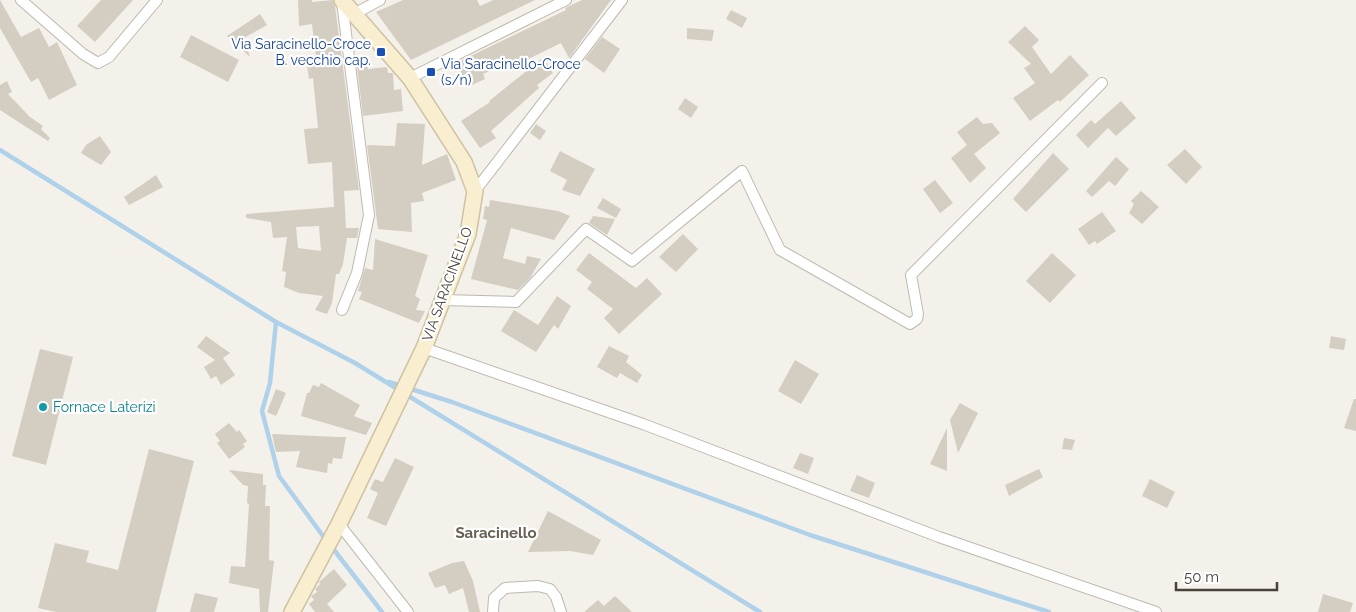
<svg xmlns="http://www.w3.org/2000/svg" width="1356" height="612" font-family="Raleway,sans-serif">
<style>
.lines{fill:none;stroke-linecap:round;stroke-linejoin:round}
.stream{stroke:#afd1e9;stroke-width:4.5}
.building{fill:#d4cdc2;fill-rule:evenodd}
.street-casing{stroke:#beb9af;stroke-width:12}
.secondary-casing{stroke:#cec2a0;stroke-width:18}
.street{stroke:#fff;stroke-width:10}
.secondary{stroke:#f9efd0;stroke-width:15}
.transit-dot{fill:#1a4fb4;stroke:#fff;stroke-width:2}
.culture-dot{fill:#0f9aa8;stroke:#fff;stroke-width:2}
.labels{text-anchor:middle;stroke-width:4.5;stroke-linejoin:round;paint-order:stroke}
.transit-label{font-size:14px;fill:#164399;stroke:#fff;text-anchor:end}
.street-label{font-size:14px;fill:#47423a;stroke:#fff}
.culture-label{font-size:14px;fill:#0d838f;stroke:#fff;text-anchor:start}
.neighbourhood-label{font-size:15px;font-weight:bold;fill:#696052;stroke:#fff}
</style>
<rect width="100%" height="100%" fill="#f4f1eb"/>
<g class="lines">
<g class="stream">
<path d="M0,150L276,322L355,363L760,612"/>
<path d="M276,322L270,383L262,411L279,476L326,540"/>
<path d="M389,382L452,402L810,535L1049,612"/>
<path d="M331,546L382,612"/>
</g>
</g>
<g class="building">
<path d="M0,0L21,37L39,28L49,47L57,42L77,85L49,100L38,78L31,82L0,28Z"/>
<path d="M101,0H133L95,42L77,26Z"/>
<path d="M298,0H312V2L333,0L335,6L359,190L344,191L346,228H359L357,238H347L343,264L339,274H336L332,303L327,314L315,310L323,296L299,293L284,287L286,272L282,271L287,237L273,238L271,222L246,218V214L334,207L332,162L308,164L304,129L318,128L313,78L309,79L306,58L316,57L312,24L299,26ZM319,226L321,251L298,248L296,227Z"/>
<path d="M403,0H477L480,6L493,0H535L411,60L376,12Z"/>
<path d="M582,0H611L569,58L561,43L512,67L510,62L483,74L485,79L472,85L467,73L462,76L456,63L566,10L565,8Z"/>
<path d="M731,10L747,18L742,28L726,19Z"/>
<path d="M260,14L267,25L244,38L250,57L227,36Z"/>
<path d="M1025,26L1039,40L1032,47L1051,74L1070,55L1089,75L1060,102L1058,100L1030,121L1013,98L1035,83L1024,68L1031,64L1008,42Z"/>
<path d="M687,28L714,30L712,41L687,39Z"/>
<path d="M191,35L239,60L228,82L180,57Z"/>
<path d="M602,37L620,49L604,73L585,59Z"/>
<path d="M367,56L368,69L387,67L388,73H393L394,90L401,89L403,111L363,116L356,58Z"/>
<path d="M543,58L553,73L537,85L539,88L491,131L496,138L480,148L461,121L490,102L489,101Z"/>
<path d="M7,81L12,92L8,94L30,117L43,126L41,129L50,138L48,141L0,110V85Z"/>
<path d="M685,98L698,107L691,118L678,109Z"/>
<path d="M1121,101L1136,118L1116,136L1108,128L1088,148L1076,135L1091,120L1095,124Z"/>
<path d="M977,117L983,124L992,123L1000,133L974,154L986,168L970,183L951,158L967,145L957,132Z"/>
<path d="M397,123L425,124L422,165L447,154L456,180L422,193L424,201L411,203L412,232L378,229L367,145L395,146Z"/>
<path d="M536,124L546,131L540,140L530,133Z"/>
<path d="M100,136L111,152L101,165L81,153L86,145Z"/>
<path d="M1185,149L1202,167L1186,184L1167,165Z"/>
<path d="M560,151L595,169L580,196L562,190L567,180L550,171Z"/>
<path d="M1053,153L1069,169L1026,212L1013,199Z"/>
<path d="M1116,157L1129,169L1115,186L1109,181L1092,197L1086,191Z"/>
<path d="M156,175L163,187L129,205L124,197Z"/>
<path d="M935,180L953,203L940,213L923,189Z"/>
<path d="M1141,191L1159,207L1142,224L1129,213L1134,204L1131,201Z"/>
<path d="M603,198L621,209L616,218L597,208Z"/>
<path d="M490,200L558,211L570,216L554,240L511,228L503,258L525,264L527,256L541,259L530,278L518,290L471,279L487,220L483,219L485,206L489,207Z"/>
<path d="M1102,212L1116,231L1097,244L1095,241L1089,245L1078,229Z"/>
<path d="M593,216L615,219L607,235L589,223Z"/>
<path d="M683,234L698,249L676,272L659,257Z"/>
<path d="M375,239L428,255L415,296L420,299L416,310L425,311L419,323L359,299L362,292L358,291L365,268L373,270Z"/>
<path d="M589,253L636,288L647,278L662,294L619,334L604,318L613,309L587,289L592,282L576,270Z"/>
<path d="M1052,253L1076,275L1050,303L1026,281Z"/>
<path d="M557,296L571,306L558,329L554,325L536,352L501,331L514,310L538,325Z"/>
<path d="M206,336L230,353L223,358L235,375L221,385L216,376L211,379L204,367L215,360L197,347Z"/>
<path d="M1331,336L1346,339L1344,350L1329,348Z"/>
<path d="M609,346L629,356L626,362L642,375L637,383L620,373L617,378L597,367Z"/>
<path d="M40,349L73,357L46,465L12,456Z"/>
<path d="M795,360L819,374L801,404L778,391Z"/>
<path d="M321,383L360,405L354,416L372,423L366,435L301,416L307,393H309L313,385L319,387Z"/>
<path d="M276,389L286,393L276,416L267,412Z"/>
<path d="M1354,399H1356V431L1344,428Z"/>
<path d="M960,403L978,413L958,453L950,420Z"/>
<path d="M229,423L237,432L239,430L247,441L243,444L245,447L229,459L217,443L220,441L215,434Z"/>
<path d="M947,428V471L930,464Z"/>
<path d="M272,434L338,437H346L342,459L333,458L332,464L328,463L327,473L296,467L300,451L276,452Z"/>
<path d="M1064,438L1075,440L1072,450L1062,449Z"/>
<path d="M149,449L194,461L156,612H56L38,608L55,543L89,551L86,562L118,570Z"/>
<path d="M800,453L814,458L808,474L793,468Z"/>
<path d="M395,458L414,467L386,526L367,518L378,493L370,489L375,479L383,482Z"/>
<path d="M1039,469L1043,477L1009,496L1005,485Z"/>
<path d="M229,470L263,474V485H266L265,506H270L269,560L274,561L268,612H260L259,589L229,583L231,566L245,567L249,504L247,503L248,486L243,485Z"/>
<path d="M857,475L875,483L869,498L850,491Z"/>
<path d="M1150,479L1175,492L1167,508L1142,496Z"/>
<path d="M548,511L601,540L593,555L570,551L528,552Z"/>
<path d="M464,561L473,581L480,612H469L463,588L449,594L445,585L435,588L428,573L452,563Z"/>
<path d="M334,569L347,585L327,604L334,612H315L309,604L314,600L311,596L317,592L315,589L320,584L319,582Z"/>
<path d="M195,593L218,598L214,612H190Z"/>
<path d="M1323,594L1353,603L1350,612H1318Z"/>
<path d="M615,596L632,612H584L598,600L604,606Z"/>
</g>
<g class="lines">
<g class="street-casing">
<g id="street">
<path d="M21,0L83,54L98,63L109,57L157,0"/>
<path d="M354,14L380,0"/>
<path d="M410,78L566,0"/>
<path d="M475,191L622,0"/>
<path d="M443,300L516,302L586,229L632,261L742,171L780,250L910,324L917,319L918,314L911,275L1102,83"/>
<path d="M342,310L357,273L369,215L342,2"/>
<path d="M424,348L643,424L939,537L1156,612"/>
<path d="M339,524L408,612"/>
<path d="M493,612L494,598L505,588L538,586L550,589L556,597L561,612"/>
</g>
</g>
<g class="secondary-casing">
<path id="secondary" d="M292,612L339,524L424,348L468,234L475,191L464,162L410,78L342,0"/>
</g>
<use href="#street" class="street"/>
<use href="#secondary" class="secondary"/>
</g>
<g class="transit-dot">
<rect x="376" y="47" width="10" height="10" rx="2.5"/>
<rect x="426" y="67" width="10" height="10" rx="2.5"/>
</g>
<circle class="culture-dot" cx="43" cy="407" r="5"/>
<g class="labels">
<g class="transit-label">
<text x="371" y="49">Via Saracinello-Croce<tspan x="371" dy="16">B. vecchio cap.</tspan></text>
<text x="441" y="69" text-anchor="start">Via Saracinello-Croce<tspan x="441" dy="16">(s/n)</tspan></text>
</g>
<g class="street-label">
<text transform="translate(447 284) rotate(-70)" y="5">VIA SARACINELLO</text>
</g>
<g class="culture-label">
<text x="53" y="412">Fornace Laterizi</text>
</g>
<g class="neighbourhood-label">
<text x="496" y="538">Saracinello</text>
</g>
</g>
<path d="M1176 582v8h101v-8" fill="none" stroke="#47423a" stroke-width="2.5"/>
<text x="1184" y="582" font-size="15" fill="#47423a" stroke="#ffffff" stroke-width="4" paint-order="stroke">50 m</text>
</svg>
